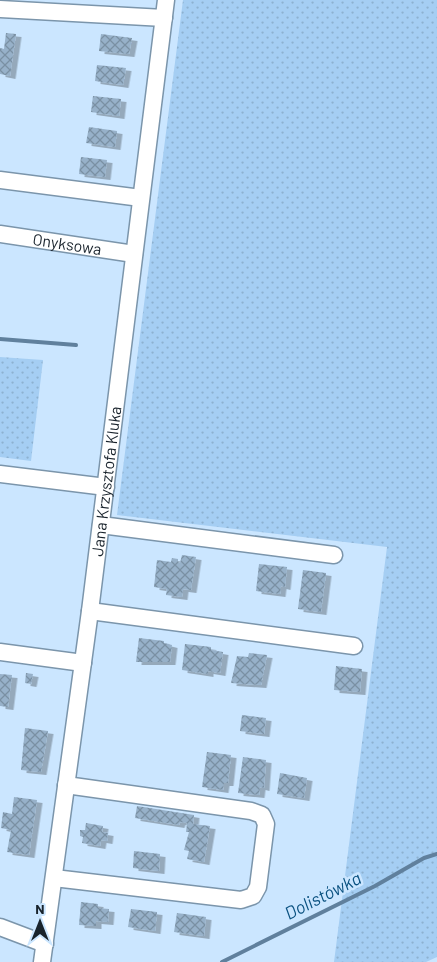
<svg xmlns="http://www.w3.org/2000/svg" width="437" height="962" font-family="Barlow,sans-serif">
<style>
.grass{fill:url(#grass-dots)}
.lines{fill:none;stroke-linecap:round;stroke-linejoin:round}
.stream{stroke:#60809d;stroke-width:4}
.building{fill:url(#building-cross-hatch);filter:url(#shadow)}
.minor-casing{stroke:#7b95ab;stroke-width:19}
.minor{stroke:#fff;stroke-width:16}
.labels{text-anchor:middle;stroke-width:5;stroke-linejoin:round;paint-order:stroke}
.street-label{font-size:16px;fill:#19232c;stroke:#cbe6ff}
.water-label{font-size:18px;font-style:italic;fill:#0b5281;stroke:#cbe6ff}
</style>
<defs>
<pattern id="grass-dots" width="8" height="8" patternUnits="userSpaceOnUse" patternTransform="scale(1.25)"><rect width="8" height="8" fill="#a5cef3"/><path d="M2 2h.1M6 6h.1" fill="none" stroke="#8db1d0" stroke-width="1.8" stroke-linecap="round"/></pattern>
<pattern id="building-cross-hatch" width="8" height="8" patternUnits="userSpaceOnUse" patternTransform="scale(1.25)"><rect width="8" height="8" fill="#97b1c9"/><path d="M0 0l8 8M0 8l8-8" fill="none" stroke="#7a90a3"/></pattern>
<filter id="shadow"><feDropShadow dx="5.5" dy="3" stdDeviation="0" flood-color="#0004"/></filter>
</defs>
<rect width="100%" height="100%" fill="#cbe6ff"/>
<g class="grass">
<path d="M183,0H437V957L426,962H334L387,547L117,515Z"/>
<path d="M0,357L43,360L31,461L0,457Z"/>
</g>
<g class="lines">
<g class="stream">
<path d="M0,339L76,345"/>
<path d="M222,962L375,886L424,858L437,854"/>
</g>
</g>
<g class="building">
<path d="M6,33L16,34L10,76L0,74V48L4,49Z"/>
<path d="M101,34L132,38L129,54L99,51Z"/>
<path d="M97,65L126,68L123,85L95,81Z"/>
<path d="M93,96L121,99L119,116L91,112Z"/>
<path d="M89,127L117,131L115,147L86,143Z"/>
<path d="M81,157L107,160L105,177L79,174Z"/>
<path d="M182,555L196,557L191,590L183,589L182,597L166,595L167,589L154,587L157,560L171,562L172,558L178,559V562L180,563Z"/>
<path d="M259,564L287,567L285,587L281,586L280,594L256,591Z"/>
<path d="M303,570L326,573L321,612L298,609Z"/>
<path d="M139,638L164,641V643L172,645L170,662H136Z"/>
<path d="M185,644L211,647V650L223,652L220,673L208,671V674L182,670Z"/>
<path d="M249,653L267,655L261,685L231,683L237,656L248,657Z"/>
<path d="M336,666L362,669L360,692L334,690Z"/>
<path d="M26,673L33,674L31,684L25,683Z"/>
<path d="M0,674L12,675L8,707L0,706Z"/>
<path d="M242,715L266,718L264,734L240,731Z"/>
<path d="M25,728L48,731L41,772L21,770Z"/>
<path d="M207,752L231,755L228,783H224L223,790L202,787Z"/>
<path d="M243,757L266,760L264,788L260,787L259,795L238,793Z"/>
<path d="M280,773L307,778L304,798L277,794Z"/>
<path d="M14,797L37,800L29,855L7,852L11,830L1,828L3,812L12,814Z"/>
<path d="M137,806L194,815L193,824L210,826L204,862L187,859L189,851L184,850L189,832H186L187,823L180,822L179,825L135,818Z"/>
<path d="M86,823L103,826L102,832L108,833L107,841L101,840L100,846L82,843L83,837L80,836V830H85Z"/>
<path d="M134,851L160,854L159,871L133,868Z"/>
<path d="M81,902L98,904V908L109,909L108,922L96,921V926L79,925Z"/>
<path d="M131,909L157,912L155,931L128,927Z"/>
<path d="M177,913L206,917L204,936L174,932Z"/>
</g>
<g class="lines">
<g class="minor-casing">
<g id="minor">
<path d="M0,9L164,18"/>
<path d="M0,180L141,198"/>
<path id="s1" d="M0,234L134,254"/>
<path d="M0,474L106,487"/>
<path d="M101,525L334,555"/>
<path d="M90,611L354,646"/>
<path d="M0,652L83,663"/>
<path d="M54,878L241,900L253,896L258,887L266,824L262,815L251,811L66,785"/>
<path d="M0,927L45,944"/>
<path id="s2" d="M42,962L90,611L166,0"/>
</g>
</g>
<use href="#minor" class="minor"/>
</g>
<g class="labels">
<g class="street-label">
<text dy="6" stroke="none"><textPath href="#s1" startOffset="68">Onyksowa</textPath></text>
<text dy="6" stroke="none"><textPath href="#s2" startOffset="485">Jana Krzysztofa Kluka</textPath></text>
</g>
<g class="water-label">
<text transform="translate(323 896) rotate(-27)" y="6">Dolistówka</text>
</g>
</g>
<g transform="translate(40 922)" stroke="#cbe6ff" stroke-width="4" paint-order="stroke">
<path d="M0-4L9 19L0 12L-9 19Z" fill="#19232c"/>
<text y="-8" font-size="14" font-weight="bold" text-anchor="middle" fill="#19232c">N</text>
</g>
</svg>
